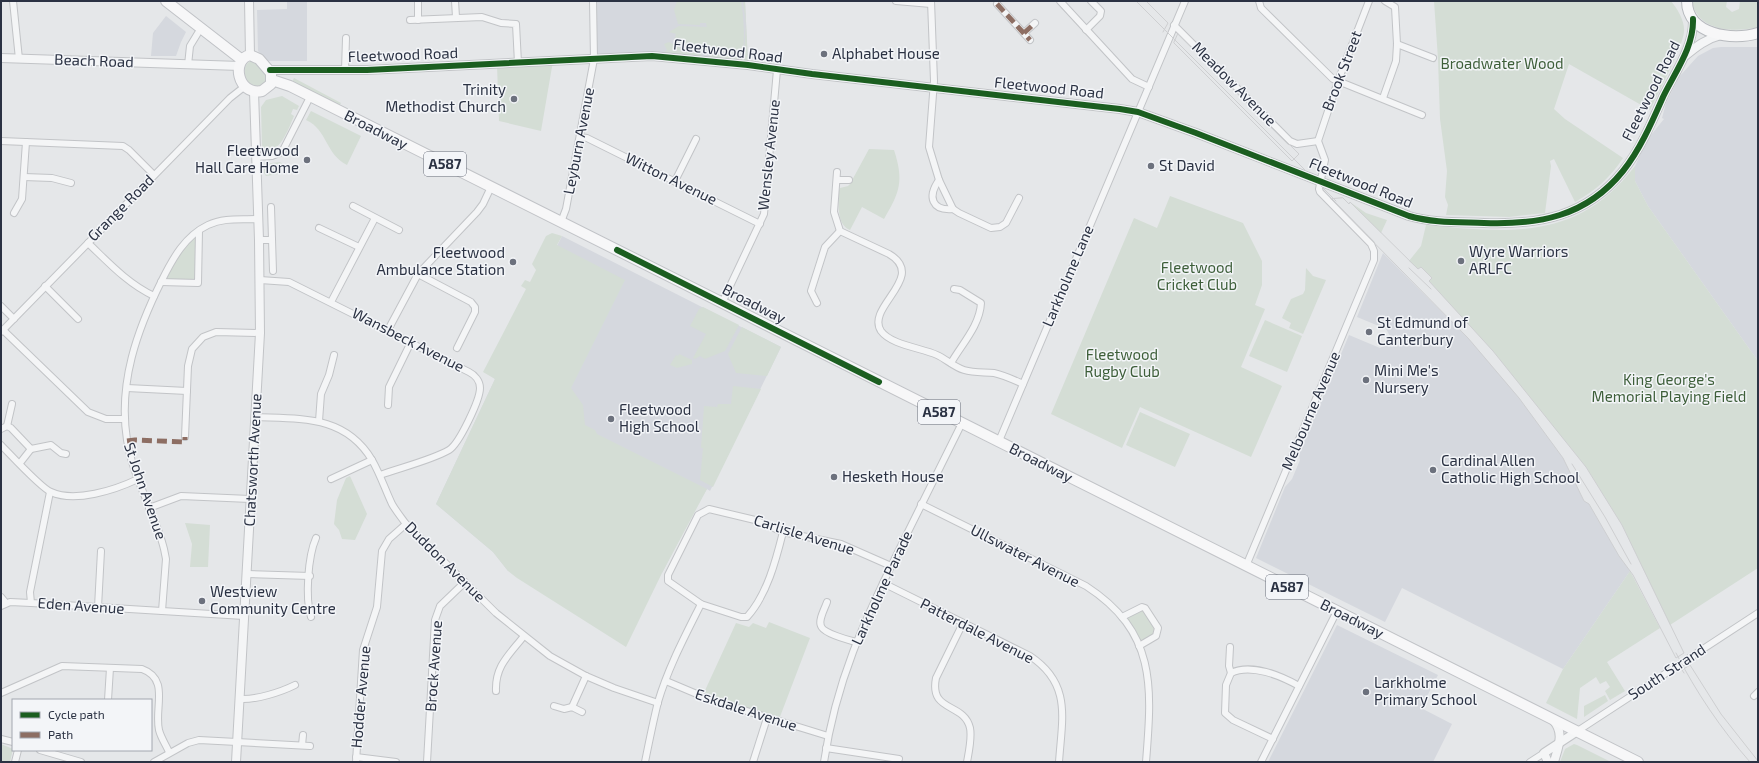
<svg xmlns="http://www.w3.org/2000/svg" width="1759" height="763" font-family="'Exo 2',sans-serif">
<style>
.built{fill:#d5d8de}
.green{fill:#d4ddd5}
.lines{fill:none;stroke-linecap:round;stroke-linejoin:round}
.minor-casing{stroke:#c2c4c7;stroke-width:8}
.tertiary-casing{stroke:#c2c4c7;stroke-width:10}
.primary-casing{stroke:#c1c3c7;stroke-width:12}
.trunk-casing{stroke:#b7babe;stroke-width:12}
.minor{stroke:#f4f5f6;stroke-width:6}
.tertiary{stroke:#f4f5f6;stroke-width:8}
.primary{stroke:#f7f7f8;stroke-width:10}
.trunk{stroke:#f7f7f8;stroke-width:10}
.tram{stroke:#cecfd1;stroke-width:1}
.quiet{stroke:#8d6e63;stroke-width:5;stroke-dasharray:10 5;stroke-linecap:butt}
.cycleway-casing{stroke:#f3f5f8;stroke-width:8}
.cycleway{stroke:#1b5e20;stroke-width:6}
.poi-dot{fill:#6c717d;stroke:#f3f5f8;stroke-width:1.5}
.labels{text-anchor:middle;stroke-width:3;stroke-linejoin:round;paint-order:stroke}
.shield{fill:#f3f5f8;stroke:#676c79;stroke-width:1}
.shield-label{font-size:14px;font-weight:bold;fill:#2b3243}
.street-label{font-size:15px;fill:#2b3243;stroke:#f3f5f8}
.poi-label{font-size:15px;fill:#2b3243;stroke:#f3f5f8;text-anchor:start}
.park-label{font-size:15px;fill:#3d5e39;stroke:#f3f5f8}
</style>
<rect width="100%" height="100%" fill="#e5e7e9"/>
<g class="built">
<path d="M287,1H307V61H268L258,51L257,10L287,9Z"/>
<path d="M593,1H745L748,65L652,56L594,59Z"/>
<path d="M166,16L186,32L181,42L176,56H151L153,33Z"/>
<path d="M1721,47H1758V361L1648,206L1635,181V166L1647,140L1664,119L1662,118L1666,103L1679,77L1698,56L1713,48Z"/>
<path d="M562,236L781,347L710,491L707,489L699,502L662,573L508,571L493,552L436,504L495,379L491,376Z"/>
<path d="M1383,253L1468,338L1519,398L1563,458L1584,501L1589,504L1619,556L1630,571L1563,669L1402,588L1385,622L1256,558L1285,487L1292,479L1300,460L1299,454L1349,335L1380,348L1386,344L1390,336L1386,329L1357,317Z"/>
<path d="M1337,625L1438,675L1421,708L1452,724L1433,762H1268Z"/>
</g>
<g class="green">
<path d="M677,1H741C743,10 746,45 742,52L735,55L726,52L693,50L684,48L674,40L676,34L669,32L679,26L707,27L706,23H700V25L678,24L674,10Z"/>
<path d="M743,1H745L748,62L709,57V53L726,54L736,57L744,53L746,24Z"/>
<path d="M1434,1H1671C1678,10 1685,21 1684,32C1683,46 1657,96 1650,110L1569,64L1554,109L1565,119L1623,158C1610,178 1595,191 1575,202L1554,159L1550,161L1551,166L1545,213L1509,217L1446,215L1448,205L1445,197L1447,171L1440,119L1438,59Z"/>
<path d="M1692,1H1727L1726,7L1732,12L1739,9L1740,1H1758V27C1733,33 1697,31 1692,1Z"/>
<path d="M669,42C682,49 685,51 701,54L702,57L662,54L667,50L664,44Z"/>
<path d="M250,61H254L265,69L268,79L263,87L249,86C245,78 241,67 250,61Z"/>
<path d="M553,61L541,131L499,121L497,65Z"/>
<path d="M294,78L341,103L339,106L292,82Z"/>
<path d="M282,96L299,106L297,110L293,109L291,114L294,116C289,127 279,159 262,147L261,107L266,100Z"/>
<path d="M311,111L361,136L347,165C325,154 328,130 306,120Z"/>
<path d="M869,149L894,150C904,181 900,192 884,219L862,207L850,230C836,224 839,204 839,191L840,188L848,186L850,184Z"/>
<path d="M280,162L284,165L279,174L266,176L264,173L263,164Z"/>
<path d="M1635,166V181L1648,206L1758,361V568L1670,625L1622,525L1586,467L1493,351L1429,281L1432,278L1421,267L1418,269L1409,261L1421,246L1426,225C1510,233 1578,241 1635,166Z"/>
<path d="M1170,196L1243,223L1262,261V285L1255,305L1265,309L1241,367L1282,386L1251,457L1140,407L1122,448L1051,414L1134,218L1157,228Z"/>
<path d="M1350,202L1366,213L1387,220L1381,233Z"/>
<path d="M199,231L198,283L161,282L173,259Z"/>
<path d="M552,233L562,236L557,245L625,280L571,388L583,405L585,425L595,430L597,434L707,489L662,573L626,647L517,578L508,571L493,552L436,504L495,379L483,372L526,289L521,286L525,280L530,282L536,270L532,264L546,236Z"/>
<path d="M1306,268L1313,276L1326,280L1303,334L1289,328L1291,323L1282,318L1291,299L1303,294L1305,290Z"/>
<path d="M703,307L739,325L725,351L705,359L700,356L695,359L693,358L706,334L690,326L699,309Z"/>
<path d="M1265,320L1302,336L1287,372L1249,356Z"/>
<path d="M742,327L781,347L767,376L736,373L728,354Z"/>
<path d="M679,354L692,360V364L677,368L670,365L676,355L678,356Z"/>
<path d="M733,386L761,389L713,487L700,480L703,448H701L704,406L717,407L718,404H731Z"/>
<path d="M1140,412L1190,434L1175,467L1126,445Z"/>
<path d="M350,476L367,514L355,540L342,539L339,530L334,524L337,500L346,478Z"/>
<path d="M185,523L210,525L208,567H190L192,544Z"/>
<path d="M1630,571L1660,628L1607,662L1625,691L1610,700L1605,691L1610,687L1606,681L1600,684L1596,677L1580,688L1577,719L1546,703L1563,669Z"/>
<path d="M1142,607L1158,632L1139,646L1122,617Z"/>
<path d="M769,622L810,638L778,722L702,697L736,623L749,627L753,623L766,628Z"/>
<path d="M1605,695L1608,701L1584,717V706Z"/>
<path d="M1,744L13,749L10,762H1Z"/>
<path d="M1574,744L1577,745L1611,762H1560L1565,749Z"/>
</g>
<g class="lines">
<g class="minor-casing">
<g id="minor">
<path d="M13,1L19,59"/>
<path d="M418,1V20"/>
<path d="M455,1L456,17"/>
<path d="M896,1L931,4"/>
<path d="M931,1L934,81L929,147L939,180L953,209L959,213L991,228L1000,227L1006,223L1019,198"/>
<path d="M1060,1L1132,79L1149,87"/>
<path d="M1259,1L1261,8L1333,79L1422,115"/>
<path d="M997,4L1030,40"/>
<path d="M410,20L482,17L501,23L516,24L518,63"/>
<path d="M1174,25L1290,141L1297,144L1318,141"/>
<path d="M1086,30L1100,16L1101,11L1091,1"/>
<path d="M1024,33L1035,23"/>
<path d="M1397,44L1433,58"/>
<path d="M188,65L190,46L201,28"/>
<path d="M345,70L346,38"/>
<path d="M1383,98L1396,61L1397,44L1395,7L1385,1"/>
<path d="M580,137L587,138L760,224"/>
<path d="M1,141L123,146L129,150L154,175"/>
<path d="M256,157L272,156L282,152L310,97"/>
<path d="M837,172L834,212L840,231L889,254C928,277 865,307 881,331C891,345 922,348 937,355C946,359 954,367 964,370C974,373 984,372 994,373C1004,375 1014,380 1023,384"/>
<path d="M24,177L52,178L71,183"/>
<path d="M837,180H849"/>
<path d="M939,180C927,197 932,211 953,209"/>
<path d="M675,181L696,139"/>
<path d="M353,206L399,230"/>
<path d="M271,207L273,271"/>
<path d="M14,213L22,199L26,142"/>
<path d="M561,222L566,209L594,59L593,1"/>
<path d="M319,228L359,247"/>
<path d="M259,240H272"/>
<path d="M88,243C108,262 128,284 154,296"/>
<path d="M418,274L471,302L475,307V312L457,348"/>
<path d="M260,280L289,282L469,372C475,375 480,381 480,388C480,400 459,444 449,450C432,460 399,468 380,475"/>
<path d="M161,282L198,283L199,231"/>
<path d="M45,286L78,319"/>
<path d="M331,302L375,218"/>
<path d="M722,303L764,214L777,70"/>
<path d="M817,303L811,291L825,247L840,231"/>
<path d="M1,306L14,319"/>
<path d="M3,330L88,412L106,419H125"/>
<path d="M388,330L418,274L477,212L483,204L491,187"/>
<path d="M1,332L230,98L244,87"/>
<path d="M951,363C962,344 980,325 981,303L960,290L954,289"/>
<path d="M127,388L187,391"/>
<path d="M388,405L389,387L411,342"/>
<path d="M255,417C301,419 345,415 372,460C380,474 385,489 392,504C396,511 401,517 406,524L496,613L550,656L586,676L614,688L658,703"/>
<path d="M319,421L321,394L329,375L334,355"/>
<path d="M7,426L12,404"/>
<path d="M1,429L7,426L11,428L31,449L20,463"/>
<path d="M185,437L188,366L192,349L203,337L216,332L260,333"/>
<path d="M999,441L1185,1"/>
<path d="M1,445C10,454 41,488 51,492C75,503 115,490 138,479"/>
<path d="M31,449L51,445L61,453L66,454"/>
<path d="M331,479L372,460"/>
<path d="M50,492L30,592L31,603L244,616"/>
<path d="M921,504L1086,586C1157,632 1152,687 1146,762"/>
<path d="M149,508L181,496L250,499"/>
<path d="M783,532C776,560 767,595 747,617H741L701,604L668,581V575L698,515L709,509L755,520L783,532L841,544L891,566"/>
<path d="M1246,566L1374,260V251L1371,244L1320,192L1319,189L1325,160L1318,141L1338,81L1369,1"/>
<path d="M246,574L310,576"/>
<path d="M883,583L1030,656C1072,684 1062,718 1059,762"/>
<path d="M1,597L6,603"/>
<path d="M827,602C825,608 818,620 821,626C823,633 848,640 856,642"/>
<path d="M1,606L10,602L31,603"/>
<path d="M98,607L101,551"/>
<path d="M162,611L166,559L164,549C155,512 133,479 127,440C118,383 137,330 162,280C173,258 185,236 208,225C225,217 241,220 259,219"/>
<path d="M311,617C305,598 308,556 316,538"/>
<path d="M1122,617L1142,607L1145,608L1158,628L1156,636L1139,646"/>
<path d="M963,623L936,678C929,713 964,702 970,728C972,738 969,751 967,762"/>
<path d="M1230,647L1229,666L1231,673L1226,685L1225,713L1233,720L1273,739"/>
<path d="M1231,673C1251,663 1281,676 1299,686"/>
<path d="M666,681L711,700L828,736"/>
<path d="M496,691C495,666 509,655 524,636"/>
<path d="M1,693L62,666L142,669C170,679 154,708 159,730C161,738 166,745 169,752"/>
<path d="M1754,696L1758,692"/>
<path d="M240,699C256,700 281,692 295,685"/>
<path d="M108,700L110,668"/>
<path d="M554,706L564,709L572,707L582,712"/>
<path d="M572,707L586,676"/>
<path d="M1576,732L1758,613"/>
<path d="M1,739L13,742"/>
<path d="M302,745L303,735"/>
<path d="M826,748L899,759"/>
<path d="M40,750L81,762"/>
<path d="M356,757L396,762"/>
<path d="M15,762L18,750"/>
<path d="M154,762L188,743L199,740L310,746"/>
<path d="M356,762L363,650L377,607L382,551L389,539L406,524"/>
<path d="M427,762L435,620L440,606L465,582"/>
<path d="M645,762C649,742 653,722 658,702C668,668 685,636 701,604"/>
<path d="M753,762L767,718"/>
<path d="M824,762C836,681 864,621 900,548C920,507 941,465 962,423"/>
<path d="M1261,762L1337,611"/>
<path d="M1530,762L1544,753"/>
</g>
</g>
<g class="tertiary-casing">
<g id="tertiary">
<path d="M249,1L250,55"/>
<path d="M1685,56C1697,46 1706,39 1721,35"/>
<path d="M1,58L240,66"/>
<path d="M270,70H367L652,56L748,65L812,74L1120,109L1138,112L1196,133L1409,216C1433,223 1459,222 1484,223C1538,225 1586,217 1623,171C1640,150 1652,122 1663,97C1675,72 1694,47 1693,19"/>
<path d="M1553,720C1565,733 1558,747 1554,762"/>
<path d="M236,762L260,333L259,240L254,92"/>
<path d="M1548,762L1544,753L1576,732"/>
</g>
</g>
<g class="primary-casing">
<g id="primary">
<path d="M166,1L242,60"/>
<path d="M250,55L259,59L271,73V84L262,91C237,96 231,59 250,55Z"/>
<path d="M272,80L290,86L1638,762"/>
</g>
</g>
<g class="trunk-casing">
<path id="trunk" d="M1687,1C1687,35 1733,41 1758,33"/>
</g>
<use href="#minor" class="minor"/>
<use href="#tertiary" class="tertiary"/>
<use href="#primary" class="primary"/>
<use href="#trunk" class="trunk"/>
<g class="tram">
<path d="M1136,1L1336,201"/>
<path d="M1146,1L1168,23L1163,32"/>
<path d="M1178,34L1299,154L1292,161L1174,43Z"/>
<path d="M1343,198L1349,204L1350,202L1418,269L1421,267L1432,278L1429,281L1493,351L1586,467L1622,525L1684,653L1676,658L1633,575L1619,556L1589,504L1584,501L1563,458L1519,398L1468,338L1331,199Z"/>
<path d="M1409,268L1431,289"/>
<path d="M1572,464L1605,517L1631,564"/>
<path d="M1676,653C1696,692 1721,729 1750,762"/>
<path d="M1684,673L1682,670L1690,665L1721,714L1758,761"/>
</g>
<g class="quiet">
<path d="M997,4L1030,40"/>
<path d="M1024,33L1035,23"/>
<path d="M127,441L135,440L185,442V437"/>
</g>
<g class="cycleway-casing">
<g id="cycleway">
<path d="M270,70H367L652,56L748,65L812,74L1120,109L1138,112L1196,133L1409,216C1433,223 1459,222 1484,223C1538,225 1586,217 1623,171C1640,150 1652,122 1663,97C1675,72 1694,47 1693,19"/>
<path d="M617,250L879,382"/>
</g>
</g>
<use href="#cycleway" class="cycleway"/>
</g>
<g class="poi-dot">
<circle cx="824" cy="54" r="4"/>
<circle cx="514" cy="99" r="4"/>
<circle cx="307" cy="160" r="4"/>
<circle cx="1151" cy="166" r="4"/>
<circle cx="1461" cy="261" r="4"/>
<circle cx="513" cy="262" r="4"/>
<circle cx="1369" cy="332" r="4"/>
<circle cx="1366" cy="380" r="4"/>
<circle cx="611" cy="419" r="4"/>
<circle cx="1433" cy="470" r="4"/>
<circle cx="834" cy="477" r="4"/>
<circle cx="202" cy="601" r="4"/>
<circle cx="1366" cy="692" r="4"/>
</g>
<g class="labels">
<g class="shield">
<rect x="424" y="152" width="42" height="24" rx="3"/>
<rect x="918" y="400" width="42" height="24" rx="3"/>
<rect x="1266" y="575" width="42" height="24" rx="3"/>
</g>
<g class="shield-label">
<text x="445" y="169">A587</text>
<text x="939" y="417">A587</text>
<text x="1287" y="592">A587</text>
</g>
<g class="street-label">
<text transform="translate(728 51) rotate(7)" y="5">Fleetwood Road</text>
<text transform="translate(403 55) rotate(-2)" y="5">Fleetwood Road</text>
<text transform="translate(94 61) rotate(2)" y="5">Beach Road</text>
<text transform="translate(1342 71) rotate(-69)" y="5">Brook Street</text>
<text transform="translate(1234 84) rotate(45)" y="5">Meadow Avenue</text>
<text transform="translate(1049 88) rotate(6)" y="5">Fleetwood Road</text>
<text transform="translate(1651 91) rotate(-63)" y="5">Fleetwood Road</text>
<text transform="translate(376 130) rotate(27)" y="5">Broadway</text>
<text transform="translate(579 141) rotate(-79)" y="5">Leyburn Avenue</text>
<text transform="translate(769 155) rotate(-84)" y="5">Wensley Avenue</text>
<text transform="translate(671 179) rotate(26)" y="5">Witton Avenue</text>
<text transform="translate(1361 183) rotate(22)" y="5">Fleetwood Road</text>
<text transform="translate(121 208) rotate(-45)" y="5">Grange Road</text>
<text transform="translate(1068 276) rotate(-67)" y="5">Larkholme Lane</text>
<text transform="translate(754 304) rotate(27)" y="5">Broadway</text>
<text transform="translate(408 340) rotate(27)" y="5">Wansbeck Avenue</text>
<text transform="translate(1311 411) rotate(-67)" y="5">Melbourne Avenue</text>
<text transform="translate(253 460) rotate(-87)" y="5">Chatsworth Avenue</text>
<text transform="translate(1041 463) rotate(27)" y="5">Broadway</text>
<text transform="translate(145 491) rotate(71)" y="5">St John Avenue</text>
<text transform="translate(804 535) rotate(17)" y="5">Carlisle Avenue</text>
<text transform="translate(1025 556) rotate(27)" y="5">Ullswater Avenue</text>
<text transform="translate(445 562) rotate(45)" y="5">Duddon Avenue</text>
<text transform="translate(882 588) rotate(-65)" y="5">Larkholme Parade</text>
<text transform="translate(81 606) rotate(4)" y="5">Eden Avenue</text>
<text transform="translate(1352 619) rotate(27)" y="5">Broadway</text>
<text transform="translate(977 631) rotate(27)" y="5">Patterdale Avenue</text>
<text transform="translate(434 666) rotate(-86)" y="5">Brock Avenue</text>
<text transform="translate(1667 672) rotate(-33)" y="5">South Strand</text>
<text transform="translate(361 697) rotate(-85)" y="5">Hodder Avenue</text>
<text transform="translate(746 710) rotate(18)" y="5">Eskdale Avenue</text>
</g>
<g class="poi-label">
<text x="832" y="59">Alphabet House</text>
<text x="506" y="95" text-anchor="end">Trinity<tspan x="506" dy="17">Methodist Church</tspan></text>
<text x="299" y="156" text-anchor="end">Fleetwood<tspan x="299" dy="17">Hall Care Home</tspan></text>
<text x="1159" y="171">St David</text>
<text x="1469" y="257">Wyre Warriors<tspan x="1469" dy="17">ARLFC</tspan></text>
<text x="505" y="258" text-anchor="end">Fleetwood<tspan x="505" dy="17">Ambulance Station</tspan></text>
<text x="1377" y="328">St Edmund of<tspan x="1377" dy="17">Canterbury</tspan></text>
<text x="1374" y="376">Mini Me's<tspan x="1374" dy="17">Nursery</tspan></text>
<text x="619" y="415">Fleetwood<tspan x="619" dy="17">High School</tspan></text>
<text x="1441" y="466">Cardinal Allen<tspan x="1441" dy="17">Catholic High School</tspan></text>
<text x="842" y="482">Hesketh House</text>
<text x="210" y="597">Westview<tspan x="210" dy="17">Community Centre</tspan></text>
<text x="1374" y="688">Larkholme<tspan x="1374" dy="17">Primary School</tspan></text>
</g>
<g class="park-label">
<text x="1502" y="69">Broadwater Wood</text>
<text x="1197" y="273">Fleetwood<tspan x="1197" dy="17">Cricket Club</tspan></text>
<text x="1122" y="360">Fleetwood<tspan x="1122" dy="17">Rugby Club</tspan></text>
<text x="1669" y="385">King George's<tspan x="1669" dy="17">Memorial Playing Field</tspan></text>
</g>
</g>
<rect width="1759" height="763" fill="none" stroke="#2b3243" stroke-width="4"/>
<rect x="12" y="699" width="140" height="52" fill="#f3f5f8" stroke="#a3a7b0"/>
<rect x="20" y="712" width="20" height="6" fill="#1b5e20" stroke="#a3a7b0"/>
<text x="48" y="719" font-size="12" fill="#2b3243">Cycle path</text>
<rect x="20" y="732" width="20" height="6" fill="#8d6e63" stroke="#a3a7b0"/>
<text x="48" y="739" font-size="12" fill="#2b3243">Path</text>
</svg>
